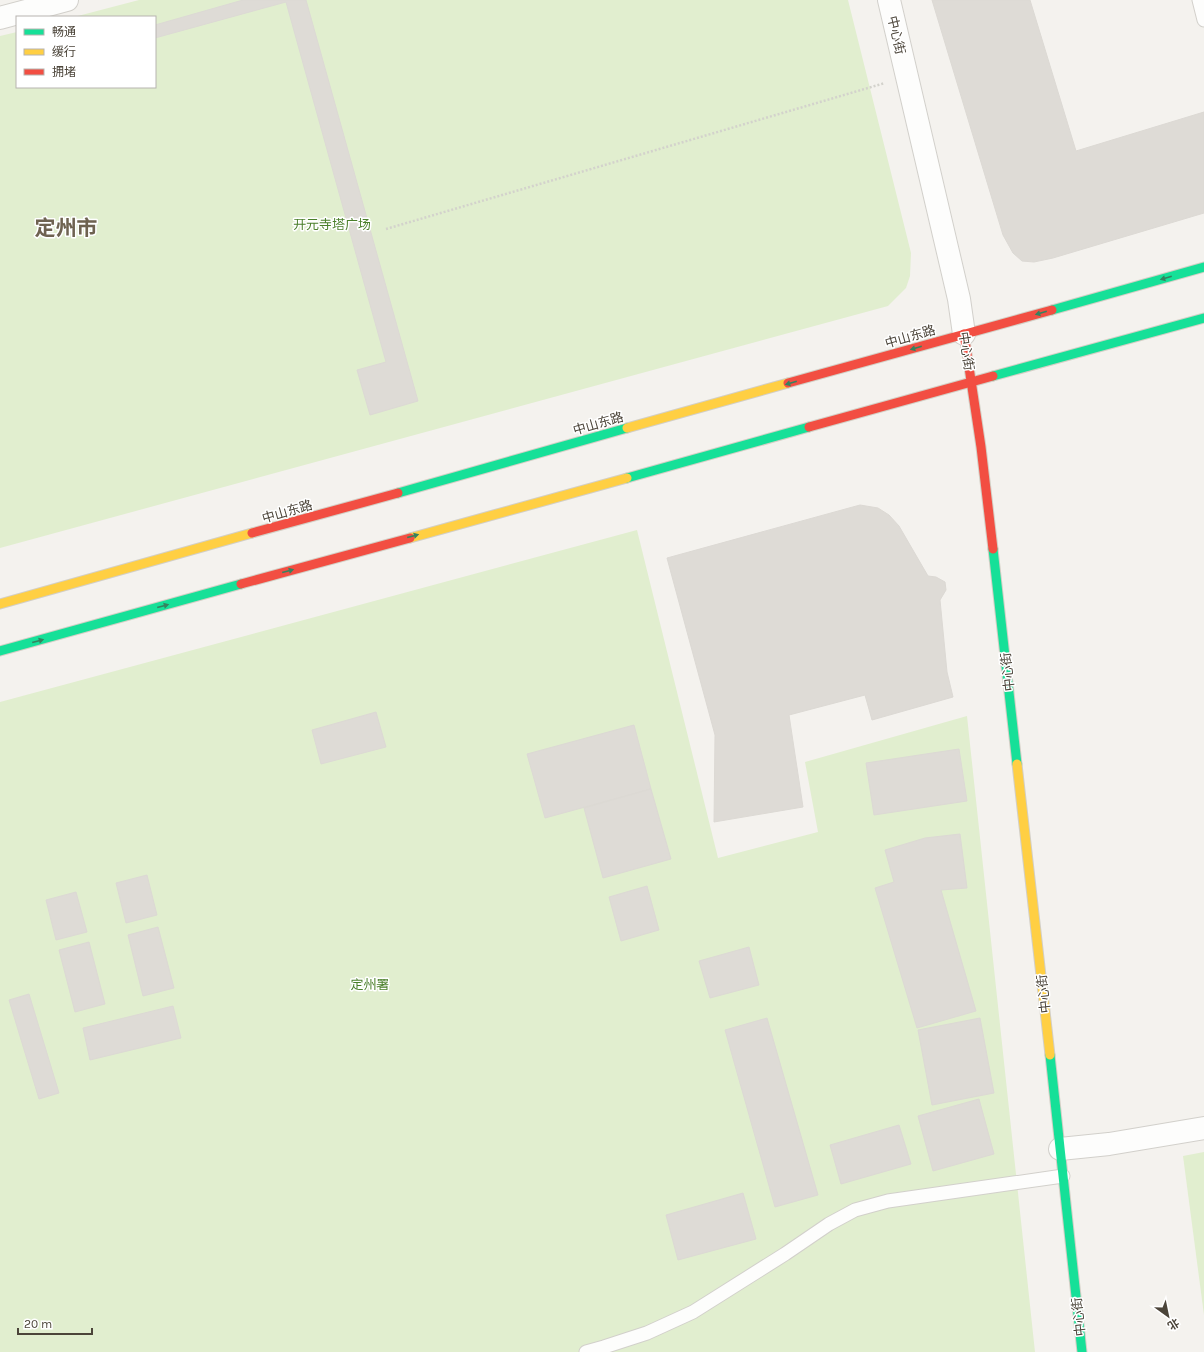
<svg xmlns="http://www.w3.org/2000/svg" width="1204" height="1352" font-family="Karla,'Noto Sans SC',sans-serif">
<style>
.green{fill:#e1eecf}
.building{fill:#dedbd6;stroke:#dcd9d4}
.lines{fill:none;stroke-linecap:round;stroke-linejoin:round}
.lane-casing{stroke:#d2d0cb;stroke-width:15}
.street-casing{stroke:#d2d0cb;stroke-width:24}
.fast-casing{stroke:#d3cfc5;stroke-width:11}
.slow-casing{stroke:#d3cfc5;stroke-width:11}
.jam-casing{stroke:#d3cfc5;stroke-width:11}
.path{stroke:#d3d2cc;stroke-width:2.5;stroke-dasharray:2 2;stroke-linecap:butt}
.lane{stroke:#fdfdfc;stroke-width:13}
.street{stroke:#fdfdfc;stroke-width:22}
.fast{stroke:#16e098;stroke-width:9}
.slow{stroke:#ffcf43;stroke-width:9}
.jam{stroke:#f24e42;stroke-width:9}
.oneway{fill:#36825f}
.labels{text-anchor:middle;stroke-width:3;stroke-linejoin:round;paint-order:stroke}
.street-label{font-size:13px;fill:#4b4439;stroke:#fff}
.park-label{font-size:13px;fill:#4a7f2a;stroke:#fff}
.town-label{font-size:21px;font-weight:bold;fill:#6e6250;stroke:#fff}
</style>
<rect width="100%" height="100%" fill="#f4f2ee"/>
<g class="green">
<path d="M139,0H848L911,253L910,276L906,288L888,306L0,548V36L17,32V87H155V17H74Z"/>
<path d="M637,530L718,858L818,832L805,762L967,716L1035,1352H0V702Z"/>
<path d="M1204,1152V1315L1183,1156Z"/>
</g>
<g class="building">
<path d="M243,0H306L418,401L370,415L357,370L386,362L286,2L155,38V25Z"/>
<path d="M932,0H1030L1076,151L1204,112V213L1053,258L1034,262L1022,261L1013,253L1003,235Z"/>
<path d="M860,505L878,508L889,515L899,526L928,576L936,577L945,582L946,590L940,600L947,672L953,697L872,720L865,695L789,715L803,807L714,822L715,735L667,558Z"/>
<path d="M376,712L386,747L321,764L312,730Z"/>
<path d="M634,725L651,789L545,818L527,754Z"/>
<path d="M959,749L967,801L874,815L866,763Z"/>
<path d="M651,789L671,859L603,878L584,808Z"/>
<path d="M960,834L967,888L941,890L976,1011L917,1028L875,888L894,882L885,850L925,838Z"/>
<path d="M147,875L157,915L126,923L116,883Z"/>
<path d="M647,886L659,930L621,941L609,897Z"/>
<path d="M76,892L87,932L56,940L46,900Z"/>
<path d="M158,927L174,988L143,996L128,935Z"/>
<path d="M89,942L105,1004L75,1012L59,950Z"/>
<path d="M749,947L759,985L710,998L699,961Z"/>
<path d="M29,994L59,1093L39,1099L9,1000Z"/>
<path d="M173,1006L181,1038L90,1060L83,1028Z"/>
<path d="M767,1018L818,1195L775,1207L725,1030Z"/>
<path d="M980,1018L994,1093L932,1105L918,1030Z"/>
<path d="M979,1099L994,1154L933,1171L918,1116Z"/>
<path d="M899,1125L911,1164L841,1184L830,1145Z"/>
<path d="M743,1193L756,1239L678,1260L666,1215Z"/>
</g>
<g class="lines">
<g class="lane-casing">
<g id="lane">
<path d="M1199,0L1204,20"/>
<path d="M586,1352L604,1347L647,1333L693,1312L785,1254L829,1224L855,1210L888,1201L1063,1176"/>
</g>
</g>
<g class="street-casing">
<g id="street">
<path d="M889,0L959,299L964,334"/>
<path d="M0,18L67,0"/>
<path d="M1060,1149L1109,1144L1204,1128"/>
</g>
</g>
<g class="fast-casing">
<g id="fast">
<path d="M1052,310L1204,267"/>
<path d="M993,376L1204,318"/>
<path d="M627,478L809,427"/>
<path d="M398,493L627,428"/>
<path d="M993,549L1017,764"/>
<path d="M0,651L241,584"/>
<path d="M1050,1055L1082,1352"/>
</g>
</g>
<g class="slow-casing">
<g id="slow">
<path d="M627,428L788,383"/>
<path d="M410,538L627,478"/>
<path d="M0,604L252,533"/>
<path d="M1017,764L1050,1055"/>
</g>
</g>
<g class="jam-casing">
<g id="jam">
<path d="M964,334L981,447L993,549"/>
<path d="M788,383L1052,310"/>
<path d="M809,427L993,376"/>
<path d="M252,533L398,493"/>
<path d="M241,584L410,538"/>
</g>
</g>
<path class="path" d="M386,229L885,83"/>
<use href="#lane" class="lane"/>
<use href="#street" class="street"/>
<use href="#fast" class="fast"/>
<use href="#slow" class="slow"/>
<use href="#jam" class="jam"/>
</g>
<defs><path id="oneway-solid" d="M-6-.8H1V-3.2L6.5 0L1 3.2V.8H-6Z"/></defs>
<g class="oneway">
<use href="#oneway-solid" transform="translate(1166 278) rotate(164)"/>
<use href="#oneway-solid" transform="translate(1041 313) rotate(164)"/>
<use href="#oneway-solid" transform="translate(916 348) rotate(164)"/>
<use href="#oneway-solid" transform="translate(791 383) rotate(164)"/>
<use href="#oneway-solid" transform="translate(413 536) rotate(-15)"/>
<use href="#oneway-solid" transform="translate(288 571) rotate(-15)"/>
<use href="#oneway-solid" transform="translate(163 606) rotate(-15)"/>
<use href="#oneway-solid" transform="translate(38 641) rotate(-15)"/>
</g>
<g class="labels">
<g class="street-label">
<text transform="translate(897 35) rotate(77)" y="5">中心街</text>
<text transform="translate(910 336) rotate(-16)" y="5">中山东路</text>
<text transform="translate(967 351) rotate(81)" y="5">中心街</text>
<text transform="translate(598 423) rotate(-16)" y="5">中山东路</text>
<text transform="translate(287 511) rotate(-16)" y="5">中山东路</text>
<text transform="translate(1007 672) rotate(-96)" y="5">中心街</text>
<text transform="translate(1043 994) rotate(-96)" y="5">中心街</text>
<text transform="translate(1078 1317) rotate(-96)" y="5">中心街</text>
</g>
<g class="park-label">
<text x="332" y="229">开元寺塔广场</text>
<text x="370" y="989">定州署</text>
</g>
<g class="town-label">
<text x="66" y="235">定州市</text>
</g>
</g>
<rect x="16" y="16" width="140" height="72" fill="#ffffff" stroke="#b7b4b0"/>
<rect x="24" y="29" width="20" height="6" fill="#16e098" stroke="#b7b4b0"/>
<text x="52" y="36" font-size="12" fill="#4b4439">畅通</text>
<rect x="24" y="49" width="20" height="6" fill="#ffcf43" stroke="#b7b4b0"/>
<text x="52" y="56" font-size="12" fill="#4b4439">缓行</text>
<rect x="24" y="69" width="20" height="6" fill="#f24e42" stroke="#b7b4b0"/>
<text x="52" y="76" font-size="12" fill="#4b4439">拥堵</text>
<g transform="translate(1168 1316) rotate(147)" stroke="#ffffff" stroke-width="3" paint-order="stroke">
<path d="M0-3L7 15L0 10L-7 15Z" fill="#4b4439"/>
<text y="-6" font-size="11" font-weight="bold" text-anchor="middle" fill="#4b4439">北</text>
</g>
<path d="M18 1328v6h74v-6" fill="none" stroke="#4b4439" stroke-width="2"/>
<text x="24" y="1328" font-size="12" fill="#4b4439" stroke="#ffffff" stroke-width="3" paint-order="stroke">20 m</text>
</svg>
